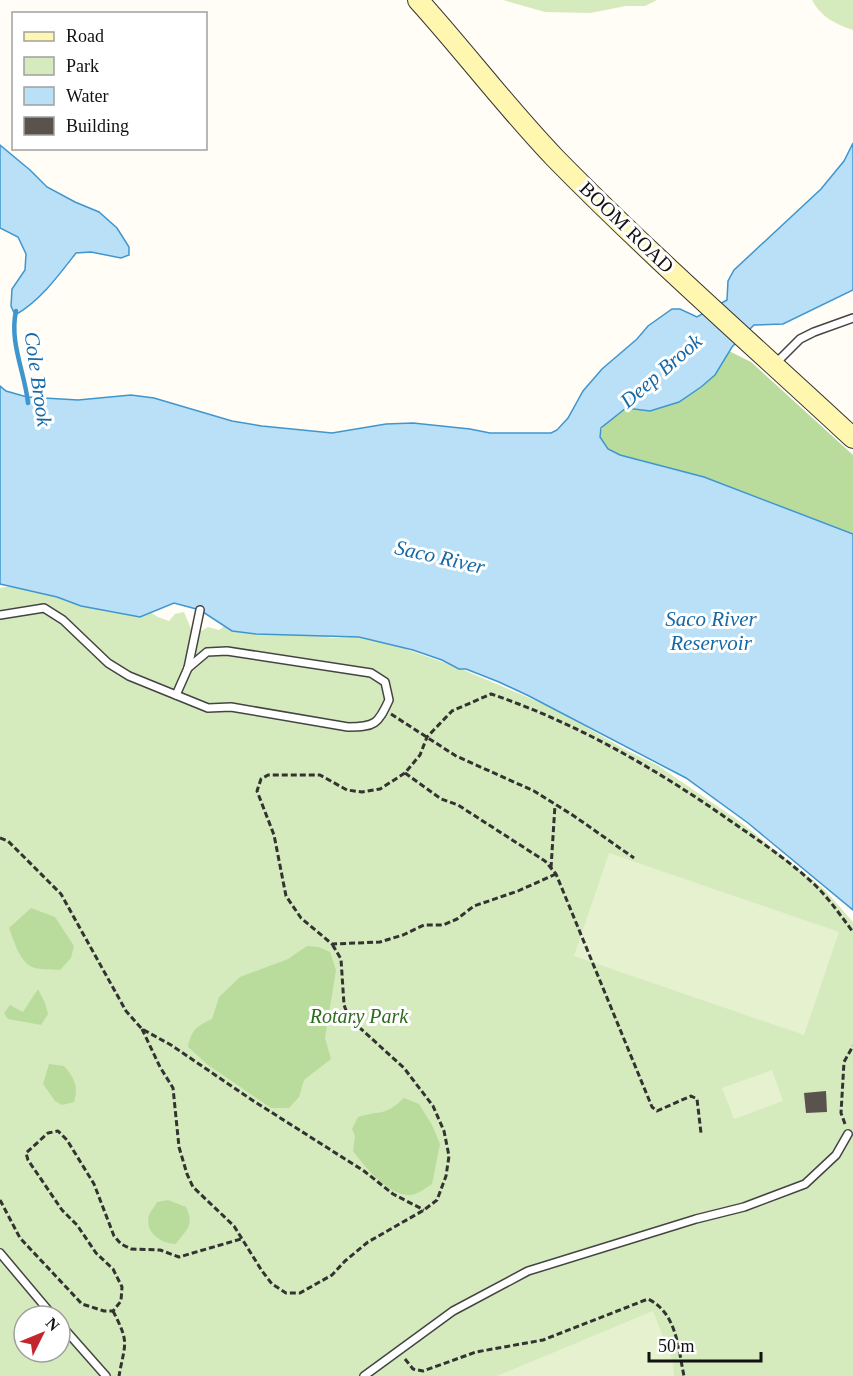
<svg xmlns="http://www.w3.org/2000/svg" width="853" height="1376" font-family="Georgia,serif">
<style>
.green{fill:#d5ebbd;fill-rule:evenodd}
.forest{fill:#b9dc9c}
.pitch{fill:#e6f2cf}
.water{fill:#b9e0f7;stroke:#3f96cf;stroke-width:1.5}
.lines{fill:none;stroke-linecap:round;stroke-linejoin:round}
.stream{stroke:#3f96cf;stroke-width:4.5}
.building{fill:#5a524d}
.lane-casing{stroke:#444;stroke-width:10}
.secondary-casing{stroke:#333;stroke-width:22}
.path{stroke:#333;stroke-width:3;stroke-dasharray:6 3;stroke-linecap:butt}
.lane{stroke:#fff;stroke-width:7}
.secondary{stroke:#fff6b0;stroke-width:20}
.labels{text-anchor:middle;stroke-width:6;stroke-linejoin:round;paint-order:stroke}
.street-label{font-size:20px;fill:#111;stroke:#fff}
.park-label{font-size:20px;font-style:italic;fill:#2f6b1f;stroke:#fff}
.water-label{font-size:21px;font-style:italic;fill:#1768a6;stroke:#fff}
</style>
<rect width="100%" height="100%" fill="#fffdf5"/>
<g class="green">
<path d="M503,0H657L645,6H626L590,13L545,12Z"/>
<path d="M812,0H853V30C835,24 821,17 812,0Z"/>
<path d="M24,584L147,610L158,617L169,621L175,614L184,612L191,629L201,631L208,627L219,630L224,626L287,624L330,638L357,637L397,646L457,667L555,709L626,750L657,765L739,821L824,889L853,922V1376H0V588ZM24,1316H60V1352H24Z"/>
</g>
<g class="forest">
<path d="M729,351L751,362L853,455V534L704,477L620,455L608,449L600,437C601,423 615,416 626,408L650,411L701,387L715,375Z"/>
<path d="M31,908L55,917L74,946L71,958L60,970C52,969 43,970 35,968C20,964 14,941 9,928Z"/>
<path d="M307,946L319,947L330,952L336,970L325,1038L331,1059L304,1080L299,1097L289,1108H271L208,1065L188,1047C191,1030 197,1026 212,1019L219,997L240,977L288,959Z"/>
<path d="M38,989L45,1003L48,1014L41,1025L8,1019L4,1013L10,1005L23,1012Z"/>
<path d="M49,1064L64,1066C74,1077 79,1087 74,1102L62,1105L55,1101L43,1084Z"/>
<path d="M404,1098L419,1104L432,1125L440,1144L432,1184C427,1187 421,1192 415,1194C392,1201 365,1167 353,1151L355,1136L352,1129L358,1117C381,1110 386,1116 404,1098Z"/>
<path d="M168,1200L186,1207C195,1227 186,1229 176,1244C162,1244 144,1233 149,1215C151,1211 155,1206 157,1202Z"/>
</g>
<g class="pitch">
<path d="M609,853L839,932L804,1035L574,956Z"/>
<path d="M772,1070L783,1101L734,1119L722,1088Z"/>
<path d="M653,1311L673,1362L674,1376H497Z"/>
</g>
<g class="water">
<path d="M853,143V290L783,324L754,325L732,347L715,375L701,387L679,402L650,411L626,408L601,428L600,437L608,449L620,455L704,477L853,534V910L748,823L686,778L529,696L499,682L466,669H459L442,660L413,650L359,637L256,634L232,631L200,610L174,603L140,617L81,606L57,597L0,584V386L6,391L27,397L78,400L131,395L154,398L232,421L262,426L332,433L386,424L413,423L470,429L490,433H551L557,430L568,418L583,391L602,369L637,339L648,326L672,309H680L697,317L727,300L728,281L734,270L821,189L844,161Z"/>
<path d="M0,145L30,170L47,187L75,202L99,212L117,228L129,247V255L121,258L91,252L76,253C59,275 40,301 15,315L11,306L12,289L25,270L26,254L18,237L0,228Z"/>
</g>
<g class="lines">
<path class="stream" d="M16,311C9,342 25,373 28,403"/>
</g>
<path class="building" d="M826,1091L827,1112L806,1113L804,1093Z"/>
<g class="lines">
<g class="lane-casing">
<g id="lane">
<path d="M776,363L800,339L814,332L853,318"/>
<path d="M0,615L44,608L63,620L108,663L129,676L208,708L231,707L348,727C375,727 378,724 389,700L385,682L371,673L227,651L207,652L188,668"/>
<path d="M176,695L188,668L200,610"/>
<path d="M0,1253L53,1316"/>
<path d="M60,1324L106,1376"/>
<path d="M364,1376L453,1311L528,1271L696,1219L744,1207L805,1184L836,1155L848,1134"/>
</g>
</g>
<g class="secondary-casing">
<path id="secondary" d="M418,0C465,52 507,108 555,158C650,255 753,345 853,438"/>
</g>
<g class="path">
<path d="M391,714L456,756L534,791L574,816L634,858"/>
<path d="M405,773L441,799L458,805L545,861L556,874L652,1107L657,1111L691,1096L697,1099L701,1133"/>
<path d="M0,838L8,841L61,894L126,1011L142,1029L171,1045L252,1100L364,1171L393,1194L424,1210"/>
<path d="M551,868L555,805"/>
<path d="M556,874L518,891L474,906L457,919L443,925H424L403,935L380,942L332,944L301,918L286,896L274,835L257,791L261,779L268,775H320L347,790L362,792L380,789L405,773L420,755L427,737L452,711L491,694C577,723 658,770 732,822C761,842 791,862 816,886C830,900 841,916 853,932"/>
<path d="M142,1029L160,1067L173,1088L179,1147L187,1174L193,1187L234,1226L262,1271L272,1284L286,1293H300L332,1275L345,1261L368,1242L424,1210L437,1200L446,1176L449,1156L444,1131L433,1106L404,1068L349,1018L344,1005L341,959L332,944"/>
<path d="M845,1124L841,1113L844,1062L853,1046"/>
<path d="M0,1200L20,1238L82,1304L104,1311H113L121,1301L122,1287L113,1269L96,1253L77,1225L62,1210L28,1160L26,1153L48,1133L58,1131L67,1140L94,1184L114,1236L121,1244L131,1249L160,1250L179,1257L241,1239"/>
<path d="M113,1311C130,1344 125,1342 119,1376"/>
<path d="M405,1359L413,1369L423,1371L476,1352L543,1340L648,1299C677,1313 678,1348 684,1376"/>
</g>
<use href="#lane" class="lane"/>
<use href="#secondary" class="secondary"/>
</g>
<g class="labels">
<g class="street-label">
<text transform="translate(627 227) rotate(44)" y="7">BOOM ROAD</text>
</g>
<g class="park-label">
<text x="359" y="1023">Rotary Park</text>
</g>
<g class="water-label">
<text transform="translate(661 371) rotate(-41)" y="7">Deep Brook</text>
<text transform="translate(38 379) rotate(82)" y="7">Cole Brook</text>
<text transform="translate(440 557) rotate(13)" y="7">Saco River</text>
<text x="711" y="626">Saco River<tspan x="711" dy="24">Reservoir</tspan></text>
</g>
</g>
<rect x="12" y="12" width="195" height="138" fill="#ffffff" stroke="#a0a0a0" stroke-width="1.5"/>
<rect x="24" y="32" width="30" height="9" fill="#fff6b0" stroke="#a0a0a0" stroke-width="1.5"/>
<text x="66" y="42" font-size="18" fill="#111111">Road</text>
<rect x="24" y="57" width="30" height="18" fill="#d5ebbd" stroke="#a0a0a0" stroke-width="1.5"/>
<text x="66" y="72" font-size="18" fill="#111111">Park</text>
<rect x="24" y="87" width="30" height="18" fill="#b9e0f7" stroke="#a0a0a0" stroke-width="1.5"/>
<text x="66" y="102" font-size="18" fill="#111111">Water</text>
<rect x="24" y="117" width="30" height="18" fill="#5a524d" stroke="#a0a0a0" stroke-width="1.5"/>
<text x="66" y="132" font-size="18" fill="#111111">Building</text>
<g transform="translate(42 1334) rotate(47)"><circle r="28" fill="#ffffff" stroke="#a0a0a0" stroke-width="1.5"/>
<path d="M0-4.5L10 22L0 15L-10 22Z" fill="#c4262e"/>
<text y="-9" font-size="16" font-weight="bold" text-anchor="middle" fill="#111111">N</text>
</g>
<path d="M649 1352v9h112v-9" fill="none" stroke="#111111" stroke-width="3"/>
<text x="658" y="1352" font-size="18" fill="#111111" stroke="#ffffff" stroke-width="4.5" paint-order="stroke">50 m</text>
</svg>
